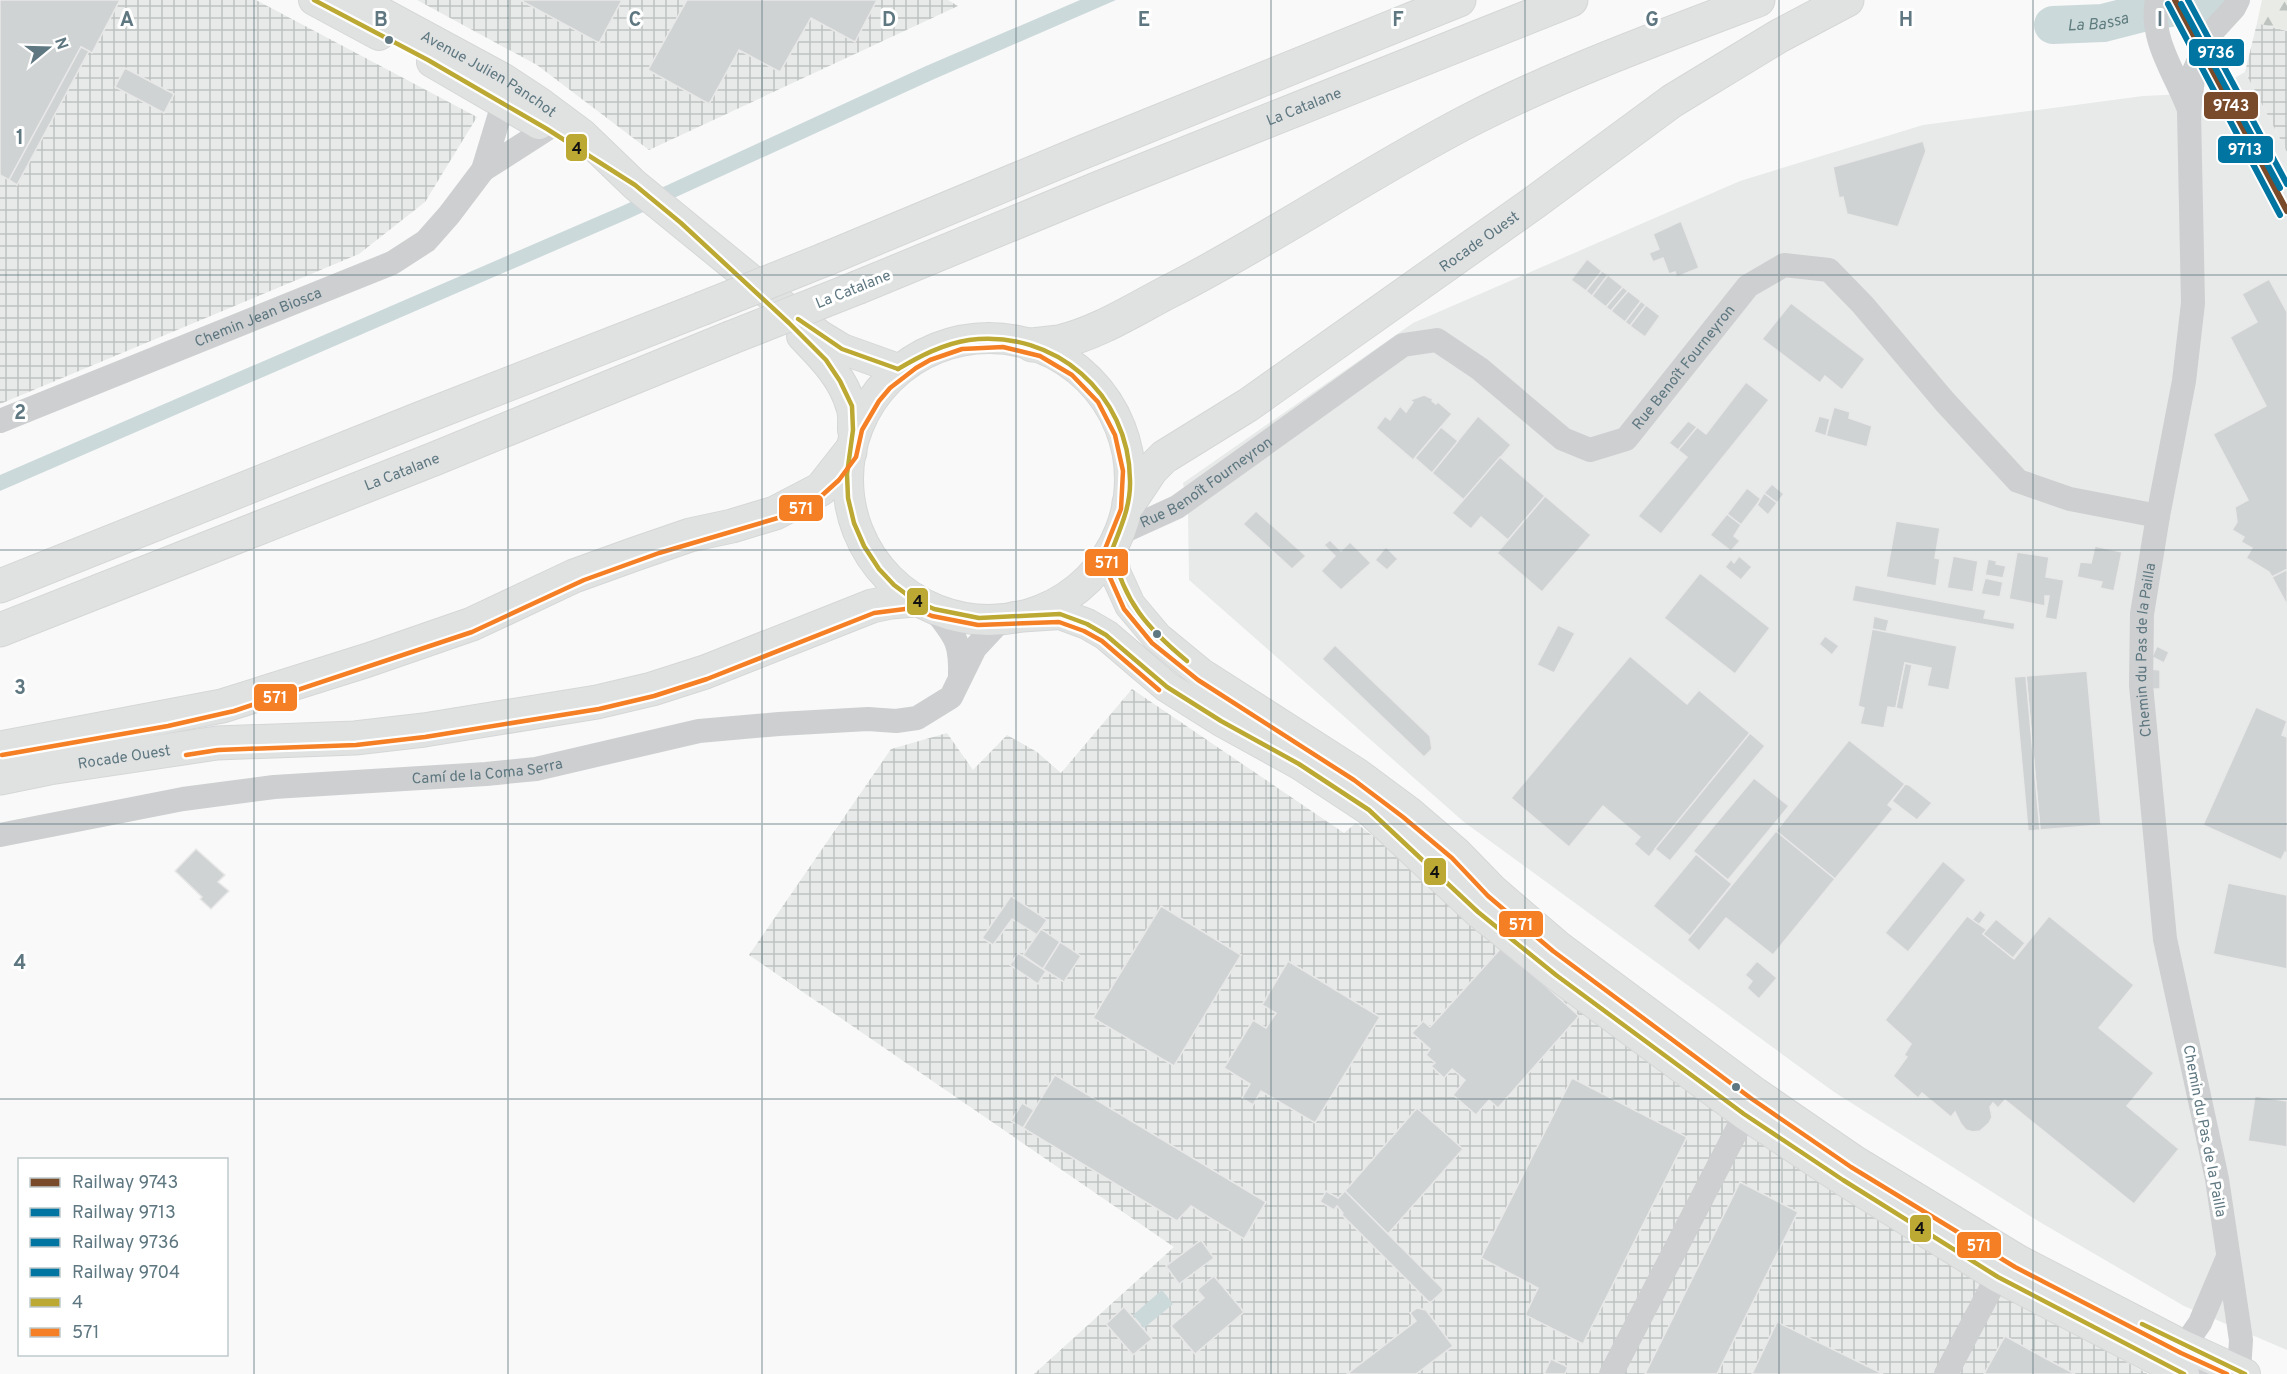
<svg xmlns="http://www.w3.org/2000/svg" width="2287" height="1374" font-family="Overpass,sans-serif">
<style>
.built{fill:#e7eae9}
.industrial{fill:url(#industrial-grid)}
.forest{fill:url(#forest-firs)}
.water{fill:#ccd9da}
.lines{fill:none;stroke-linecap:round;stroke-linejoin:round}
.river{stroke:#ccd9da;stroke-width:38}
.building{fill:#d0d3d4;stroke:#e8e8e8;stroke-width:1.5}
.major-casing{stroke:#d5d6d7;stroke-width:32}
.highway-casing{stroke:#d5d6d7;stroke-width:35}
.minor{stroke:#cdcfd0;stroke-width:24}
.major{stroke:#e0e2e2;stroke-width:30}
.highway{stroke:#e0e2e2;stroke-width:33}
.highway-bridge-casing{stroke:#d5d6d7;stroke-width:35;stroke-linecap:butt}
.highway-bridge{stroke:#e0e2e2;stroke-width:33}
.bus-1-casing{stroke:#fff;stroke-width:9}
.bus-2-casing{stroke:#fff;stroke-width:9}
.bus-1{stroke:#bca933;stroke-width:4.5}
.bus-2{stroke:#f57f25;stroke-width:4.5}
.rail-1-casing{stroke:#fff;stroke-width:10}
.rail-2-casing{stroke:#fff;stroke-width:10}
.rail-3-casing{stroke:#fff;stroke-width:10}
.rail-4-casing{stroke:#fff;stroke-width:10}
.rail-1{stroke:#7a4b2a;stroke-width:6}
.rail-2{stroke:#0075a1;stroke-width:6}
.rail-3{stroke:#0075a1;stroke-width:6}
.rail-4{stroke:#0075a1;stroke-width:6}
.grid{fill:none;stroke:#5e7780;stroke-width:1.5;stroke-opacity:0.55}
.bus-dot{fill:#5e7780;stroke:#fff;stroke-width:2}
.labels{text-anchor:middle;stroke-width:6;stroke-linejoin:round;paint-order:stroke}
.street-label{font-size:15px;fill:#5e7780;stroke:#fff}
.water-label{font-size:16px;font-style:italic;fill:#5e7c7e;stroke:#fff}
.grid-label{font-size:20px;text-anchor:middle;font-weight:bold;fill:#5e7780;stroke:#fff;stroke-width:6;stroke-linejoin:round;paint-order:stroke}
.line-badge{stroke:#fff;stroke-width:2}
.badge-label{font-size:16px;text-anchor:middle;font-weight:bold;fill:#fff}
.pale-badge-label{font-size:16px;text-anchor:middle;font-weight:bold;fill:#111}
</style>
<defs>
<pattern id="industrial-grid" width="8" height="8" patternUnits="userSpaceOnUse" patternTransform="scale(1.5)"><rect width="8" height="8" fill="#e7eae9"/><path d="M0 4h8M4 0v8" fill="none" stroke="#bec2c2"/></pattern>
<pattern id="forest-firs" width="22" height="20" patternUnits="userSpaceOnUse" patternTransform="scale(1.5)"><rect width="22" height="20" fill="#e8ebe6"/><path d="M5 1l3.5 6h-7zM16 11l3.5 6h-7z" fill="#bfc3c0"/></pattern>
</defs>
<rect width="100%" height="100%" fill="#f9f9f9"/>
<path class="built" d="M2245,72L2287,152V1350L2184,1306L2038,1221L1834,1092L1464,822L1189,580L1188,512L1183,483L1413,323L1740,181L1923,125L2143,96L2208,93Z"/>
<g class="industrial">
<path d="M0,0H256L477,117L425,202L359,254L0,404Z"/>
<path d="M417,0H948L958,6L649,150L537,65Z"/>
<path d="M2257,23L2287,31V152L2245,72Z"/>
<path d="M1132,689L1344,833L1356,823L1468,909L2015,1300L2148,1374H1034L1174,1247L749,955L891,749L947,733L973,770L1007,735L1037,752L1061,773Z"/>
</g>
<path class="forest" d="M2262,0H2287V31L2257,23Z"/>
<g class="water">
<path d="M1080,0H1116L932,80L628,219L0,491V475L622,206L926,66Z"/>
<path d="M1162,1290L1173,1304L1144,1328L1133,1315Z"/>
</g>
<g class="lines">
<path class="river" id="s1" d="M2053,25L2103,23L2142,13L2214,0"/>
</g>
<g class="building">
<path d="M0,0H120L92,53L81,47L9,180L0,175Z"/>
<path d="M520,0H622L599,43Z"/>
<path d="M687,0H877L855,42L811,18L780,72L739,50L709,104L648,70Z"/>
<path d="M81,47L89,51L17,185L9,180Z"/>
<path d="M125,68L174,94L164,113L115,87Z"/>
<path d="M1923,141L1926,151L1898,227L1847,214L1843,197L1839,198L1833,167Z"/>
<path d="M1681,221L1699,268L1677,277L1675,272L1669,274L1663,258L1653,262L1649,253L1659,249L1653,234Z"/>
<path d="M1587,259L1602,271L1586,291L1571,280Z"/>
<path d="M1602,271L1608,275L1592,296L1586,291Z"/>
<path d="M1608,275L1623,287L1606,307L1592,296Z"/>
<path d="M2269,279L2287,312V572L2286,570L2272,577L2269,572L2246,558L2252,548L2241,542L2244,537L2232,530L2237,522L2235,507L2248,500L2213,434L2266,406L2230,337L2257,322L2242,294Z"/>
<path d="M1623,287L1628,291L1611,311L1606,307Z"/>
<path d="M1628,291L1641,301L1625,322L1611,311Z"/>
<path d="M1641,301L1646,305L1630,326L1625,322Z"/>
<path d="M1791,303L1865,359L1842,390L1825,376L1820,383L1762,339Z"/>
<path d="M1646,305L1660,316L1645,337L1630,326Z"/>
<path d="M1746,382L1769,400L1661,534L1638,516L1687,457L1678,450L1697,427L1706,434Z"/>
<path d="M1424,395L1433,399L1432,401L1436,404L1438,402L1452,414L1413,460L1376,428L1385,416L1390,420L1400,406L1406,412L1413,402L1410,400Z"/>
<path d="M1834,407L1850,412L1849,418L1872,426L1867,447L1826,436Z"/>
<path d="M1478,416L1511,445L1464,500L1432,473Z"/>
<path d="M1819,416L1830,419L1826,436L1814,432Z"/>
<path d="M1688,421L1697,427L1678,450L1669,443Z"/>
<path d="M1441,427L1458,441L1432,473L1415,458Z"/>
<path d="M1500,457L1545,496L1508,540L1481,517L1471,529L1452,513Z"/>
<path d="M1772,484L1784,494L1777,503L1764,493Z"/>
<path d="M1747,488L1761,499L1741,525L1727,514Z"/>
<path d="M1764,493L1777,503L1768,515L1757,505Z"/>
<path d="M1545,496L1591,535L1542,592L1497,553Z"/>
<path d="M1256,511L1306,556L1292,569L1243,524Z"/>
<path d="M1727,514L1741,525L1734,536L1740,541L1731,551L1710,535Z"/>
<path d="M1896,521L1940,528L1935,558L1940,559L1936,586L1886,577Z"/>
<path d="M1330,540L1341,551L1350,542L1371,563L1341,590L1321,571L1335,556L1324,545Z"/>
<path d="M2095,546L2122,552L2114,591L2100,588L2102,582L2077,577L2080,562L2091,563Z"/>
<path d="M1386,547L1398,559L1387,570L1375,560Z"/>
<path d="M2017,552L2049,557L2046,577L2064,580L2057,620L2045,618L2049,596H2045V606L2009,599Z"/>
<path d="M1739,556L1752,567L1741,580L1725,567L1731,559L1734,563Z"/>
<path d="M1953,556L1978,561L1973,592L1947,588Z"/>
<path d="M1988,559L1997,561L1996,564L2006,566L2003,578L1985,575Z"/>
<path d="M2286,570L2287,572V605L2272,577Z"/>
<path d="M1700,573L1770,628L1735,674L1664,618Z"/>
<path d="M1985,578L2003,582L2000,597L1981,594Z"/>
<path d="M1855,585L1986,610L1984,618L2015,623L2014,630L1852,601Z"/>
<path d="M1874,616L1889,620L1886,632L1872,629Z"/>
<path d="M1558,625L1575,633L1554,673L1537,665Z"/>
<path d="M1872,629L1957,646L1949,690L1927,686L1931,668L1905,663L1896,708L1888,707L1884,728L1860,724L1864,708L1858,706Z"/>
<path d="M1825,636L1839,646L1832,655L1819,644Z"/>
<path d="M1335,645L1430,736L1432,749L1424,757L1322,659Z"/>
<path d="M2157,646L2169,652L2164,663L2152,657Z"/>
<path d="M1630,656L1687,704L1699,690L1750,733L1649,857L1634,844L1640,837L1603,806L1569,847L1511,798Z"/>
<path d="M1905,663L1912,665L1903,710L1896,708Z"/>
<path d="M2151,669L2160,670V689H2152Z"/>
<path d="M2087,671L2101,825L2040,830L2026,676Z"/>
<path d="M2026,676L2040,830L2028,831L2014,677Z"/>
<path d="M2256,707L2287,721L2282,735L2287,737V853L2285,852L2281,860L2203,825Z"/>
<path d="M1750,733L1765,746L1670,861L1655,849Z"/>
<path d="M1849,740L1905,784L1888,805L1893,809L1835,879L1776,831Z"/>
<path d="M1754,778L1789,806L1728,880L1693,851Z"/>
<path d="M1905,784L1909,785L1932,803L1917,820L1892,801Z"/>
<path d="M1776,831L1835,879L1773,955L1726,918L1699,951L1687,940Z"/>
<path d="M196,849L225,875L218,882L229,891L211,909L200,899L202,897L175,871Z"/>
<path d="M1696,854L1732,884L1690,936L1653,906Z"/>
<path d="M1943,861L1966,880L1908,952L1885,933Z"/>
<path d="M2228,883L2287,895V969L2213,954Z"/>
<path d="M1011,896L1047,920L1037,935L1012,919L993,945L982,938Z"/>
<path d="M1161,906L1241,955L1174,1066L1093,1018Z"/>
<path d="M1980,910L1986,915L1979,925L1972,920Z"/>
<path d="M1967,916L1987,930L1983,934L2014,959L2049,916L2134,985L2099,1028L2154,1073L2127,1106L2179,1149L2134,1204L2005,1100L1998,1108L1993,1103L1990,1107L1992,1117L1989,1123L1980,1131L1973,1132L1966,1130L1961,1124L1955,1112L1951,1117L1922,1093L1918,1098L1893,1076L1907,1057L1904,1055L1911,1044L1885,1020Z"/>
<path d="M1996,919L2025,943L2013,958L1983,934Z"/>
<path d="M1041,929L1060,942L1043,969L1023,955Z"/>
<path d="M1060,942L1081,956L1064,982L1043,969Z"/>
<path d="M1502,947L1579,1016L1498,1108L1489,1100L1476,1115L1453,1095L1465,1080L1452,1069L1444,1078L1431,1066L1435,1063L1426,1055L1430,1049L1412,1033L1423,1021L1430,1027Z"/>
<path d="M1018,953L1046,971L1038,984L1010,965Z"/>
<path d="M1288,961L1380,1017L1315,1123L1261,1091L1253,1105L1242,1098L1250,1084L1224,1068L1253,1020L1266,1028L1276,1013L1262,1005Z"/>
<path d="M1757,961L1777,978L1759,999L1747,988L1752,981L1745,975Z"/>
<path d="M1055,1075L1266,1202L1244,1239L1191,1206L1177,1221L1023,1128Z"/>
<path d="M1572,1078L1687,1137L1583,1344L1525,1315L1538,1288L1481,1258Z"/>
<path d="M2255,1096L2287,1101V1147L2248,1141Z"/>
<path d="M1022,1103L1034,1110L1023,1128L1011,1121Z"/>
<path d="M1417,1108L1463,1149L1388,1234L1345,1191Z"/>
<path d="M1740,1182L1798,1212L1717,1374H1645Z"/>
<path d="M1326,1191L1338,1198L1345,1191L1444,1290L1430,1303L1342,1215L1343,1213L1337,1206L1334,1210L1320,1202Z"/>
<path d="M1201,1240L1214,1258L1179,1284L1166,1266Z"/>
<path d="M1214,1276L1244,1312L1195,1354L1171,1326L1204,1298L1197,1290Z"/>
<path d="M1124,1307L1152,1339L1133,1355L1106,1324Z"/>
<path d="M1417,1308L1426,1310L1453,1346L1416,1374H1347L1416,1321L1410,1313Z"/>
<path d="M1777,1322L1883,1374H1752Z"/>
<path d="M2005,1336L2043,1357L2075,1374H1984Z"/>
<path d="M1551,1359L1568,1367L1565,1374H1544Z"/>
</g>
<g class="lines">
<g class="major-casing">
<g id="major">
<path d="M314,0L379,35"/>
<path id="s6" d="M358,0L504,79L539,102L582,134L635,185L819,335L842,349L898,369"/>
<path d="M432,62L539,124"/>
<path d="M802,336C821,356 843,377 851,406C854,413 853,422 853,430"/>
<circle cx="989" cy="479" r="141"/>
<path d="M1112,550L1115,572L1130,605L1157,637L1202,674L1358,774L1408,811L1457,853L1493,890L1557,945L1756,1093L1855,1161L2018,1260L2184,1346L2245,1374"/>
<path d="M1015,617L1060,614L1087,624L1106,635L1167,687L1221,721L1299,764L1369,810L1478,912L1556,975L1744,1114L1843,1180L1998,1277L2184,1374"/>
</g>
</g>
<g class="highway-casing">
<g id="highway">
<path d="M826,259L1083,152L1459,0"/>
<path id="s7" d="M859,287L1099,188L1571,0"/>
<path d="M1032,345C1041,344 1050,343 1059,342C1098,333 1135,309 1170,291C1274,238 1370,171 1474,118C1565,72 1663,36 1758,0"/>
<path id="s8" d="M1129,503L1151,470L1164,457L1248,405L1535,202L1672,101L1779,36L1847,0"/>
<path d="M0,586L419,419L701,309"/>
<path id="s9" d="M0,630L434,459L730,338"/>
<path d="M0,748L222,706L368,660L472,624L574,576L635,554L690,535L732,526L775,513L821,489L850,452"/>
<path id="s10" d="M0,778L49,768L217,743L355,738L424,730L597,702L652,689L705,672L872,606L891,602L914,600"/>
</g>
</g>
<g class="minor">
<path d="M2157,0C2149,38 2175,73 2188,107"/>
<path d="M503,104L483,170L547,129"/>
<path id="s2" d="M0,421L392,263L426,241L449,215L483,170"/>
<path id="s3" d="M1122,532L1177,507L1403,345L1437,340L1480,369L1563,439L1590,450L1626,439L1748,286L1784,265L1829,270L1863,305L1945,402L2018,481L2070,499L2158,516"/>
<path d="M934,609C955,637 961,640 960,677"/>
<path id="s4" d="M0,835L183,799L274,787L486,774L536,769L699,731L779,724L868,719L896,721L917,718L951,697L975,648L1003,618"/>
<path d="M1611,1374L1752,1101"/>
<path d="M1946,1374L2005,1262"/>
<path d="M2205,1374L2184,1346L2200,1323L2228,1257"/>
<path id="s5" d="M2236,1374L2239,1371L2241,1340L2217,1179L2165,939L2141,685L2142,614L2158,516L2184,381L2193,303L2189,112L2194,71L2212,32L2234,8L2238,0"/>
</g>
<use href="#major" class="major"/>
<use href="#highway" class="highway"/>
<g class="highway-bridge-casing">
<g id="highway-bridge">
<path d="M701,309L826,259"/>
<path d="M730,338L859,287"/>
</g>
</g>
<use href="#highway-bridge" class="highway-bridge"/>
<g class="bus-1-casing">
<g id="bus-1">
<path d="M314,0L428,60L547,129L635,185L681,223L789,323L826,360L840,381L852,406L853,430L847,474L848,498L854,523L864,546L879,569L894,585L914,600L934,609L979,618L1060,614L1087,624L1106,635L1167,687L1221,721L1299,764L1369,810L1478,912L1556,975L1744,1114L1843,1180L1998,1277L2184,1374"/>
<path d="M798,319L842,349L898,369"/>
<path d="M898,369C920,356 943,344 969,340C1055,329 1129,394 1130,480C1131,505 1121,527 1112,550"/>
<path d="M1112,550C1124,602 1147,628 1187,661"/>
<path d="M2142,1324L2245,1374"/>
</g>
</g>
<g class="bus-2-casing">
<g id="bus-2">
<path d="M2,755L168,726L234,711L472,632L584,580L659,553L788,515L818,499L839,480L856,457L862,430L879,401L890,388L916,368L930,360L962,349L1003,347L1040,356L1072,375L1098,402L1115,435L1123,471L1121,509L1105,549L1108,573L1124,609L1152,643L1198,680L1354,780L1403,817L1452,858L1488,896L1553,951L1752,1099L1851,1167L2015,1267L2181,1353L2227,1374"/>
<path d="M186,755L218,750L356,745L425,737L599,709L654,696L707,679L874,613L913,608L932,616L978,625L1059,622L1084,631L1102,641L1159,690"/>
</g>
</g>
<use href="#bus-1" class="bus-1"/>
<use href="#bus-2" class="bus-2"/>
<g class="rail-1-casing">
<path id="rail-1" d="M2175,0L2287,211"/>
</g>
<g class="rail-2-casing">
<path id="rail-2" d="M2168,4L2280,215"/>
</g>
<g class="rail-3-casing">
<path id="rail-3" d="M2188,0L2287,184"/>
</g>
<g class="rail-4-casing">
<path id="rail-4" d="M2181,4L2280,188"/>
</g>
<use href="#rail-1" class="rail-1"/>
<use href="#rail-2" class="rail-2"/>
<use href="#rail-3" class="rail-3"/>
<use href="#rail-4" class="rail-4"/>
</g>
<path class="grid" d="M254,0V1374M508,0V1374M762,0V1374M1016,0V1374M1271,0V1374M1525,0V1374M1779,0V1374M2033,0V1374M0,275H2287M0,550H2287M0,824H2287M0,1099H2287"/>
<g class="bus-dot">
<circle cx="389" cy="40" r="5"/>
<circle cx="1157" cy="634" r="5"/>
<circle cx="1736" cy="1087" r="5"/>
</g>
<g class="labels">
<g class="street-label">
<text dy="5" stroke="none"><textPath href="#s6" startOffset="150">Avenue Julien Panchot</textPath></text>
<text dy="5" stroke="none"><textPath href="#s7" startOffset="480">La Catalane</textPath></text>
<text dy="5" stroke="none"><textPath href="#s8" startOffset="440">Rocade Ouest</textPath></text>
<text transform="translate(853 289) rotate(-22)" y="5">La Catalane</text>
<text dy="5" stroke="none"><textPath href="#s2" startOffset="278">Chemin Jean Biosca</textPath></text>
<text dy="5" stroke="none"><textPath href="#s3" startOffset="692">Rue Benoît Fourneyron</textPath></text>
<text dy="5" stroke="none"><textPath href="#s9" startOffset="432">La Catalane</textPath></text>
<text dy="5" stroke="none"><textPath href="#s3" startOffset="98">Rue Benoît Fourneyron</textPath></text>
<text dy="5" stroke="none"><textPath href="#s5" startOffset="734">Chemin du Pas de la Pailla</textPath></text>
<text dy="5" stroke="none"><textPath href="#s10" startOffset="126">Rocade Ouest</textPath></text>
<text dy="5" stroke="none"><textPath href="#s4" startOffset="492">Camí de la Coma Serra</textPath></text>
<text transform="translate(2205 1131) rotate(79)" y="5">Chemin du Pas de la Pailla</text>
</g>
<g class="water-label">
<text dy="6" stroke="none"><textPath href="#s1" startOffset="45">La Bassa</textPath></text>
</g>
</g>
<g class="grid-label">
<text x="127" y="26">A</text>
<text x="381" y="26">B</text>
<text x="635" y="26">C</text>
<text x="889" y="26">D</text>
<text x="1144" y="26">E</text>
<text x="1398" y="26">F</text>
<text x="1652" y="26">G</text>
<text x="1906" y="26">H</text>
<text x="2160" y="26">I</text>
<text x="20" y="144">1</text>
<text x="20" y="419">2</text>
<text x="20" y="694">3</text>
<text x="20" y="969">4</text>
</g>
<g class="line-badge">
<rect x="2188" y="38" width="57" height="29" rx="6" fill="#0075a1"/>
<rect x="2203" y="91" width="56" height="29" rx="6" fill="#7a4b2a"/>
<rect x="565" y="133" width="23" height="29" rx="6" fill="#bca933"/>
<rect x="2217" y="135" width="57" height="29" rx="6" fill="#0075a1"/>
<rect x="778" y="494" width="46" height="28" rx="6" fill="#f57f25"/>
<rect x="1084" y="548" width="45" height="29" rx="6" fill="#f57f25"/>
<rect x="906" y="587" width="23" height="29" rx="6" fill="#bca933"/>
<rect x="253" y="683" width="45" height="29" rx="6" fill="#f57f25"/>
<rect x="1423" y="857" width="24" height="29" rx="6" fill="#bca933"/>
<rect x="1498" y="910" width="46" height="28" rx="6" fill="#f57f25"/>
<rect x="1909" y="1214" width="23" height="29" rx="6" fill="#bca933"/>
<rect x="1956" y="1231" width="46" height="28" rx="6" fill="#f57f25"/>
</g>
<g class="badge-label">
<text x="2216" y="58">9736</text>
<text x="2231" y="111">9743</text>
<text x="2245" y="155">9713</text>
<text x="801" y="514">571</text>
<text x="1107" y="568">571</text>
<text x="275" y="703">571</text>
<text x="1521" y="930">571</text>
<text x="1979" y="1251">571</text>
</g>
<g class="pale-badge-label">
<text x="577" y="154">4</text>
<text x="918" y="607">4</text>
<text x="1435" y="878">4</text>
<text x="1920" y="1234">4</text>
</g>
<rect x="18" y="1158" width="210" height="198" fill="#ffffff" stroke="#bfc9cc" stroke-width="1.5"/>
<rect x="30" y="1178" width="30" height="9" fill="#7a4b2a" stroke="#bfc9cc" stroke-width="1.5"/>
<text x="72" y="1188" font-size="18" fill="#5e7780">Railway 9743</text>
<rect x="30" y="1208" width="30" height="9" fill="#0075a1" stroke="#bfc9cc" stroke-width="1.5"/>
<text x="72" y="1218" font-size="18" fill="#5e7780">Railway 9713</text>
<rect x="30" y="1238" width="30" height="9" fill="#0075a1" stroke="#bfc9cc" stroke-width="1.5"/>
<text x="72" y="1248" font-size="18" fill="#5e7780">Railway 9736</text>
<rect x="30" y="1268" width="30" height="9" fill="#0075a1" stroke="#bfc9cc" stroke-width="1.5"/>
<text x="72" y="1278" font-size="18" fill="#5e7780">Railway 9704</text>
<rect x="30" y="1298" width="30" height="9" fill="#bca933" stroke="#bfc9cc" stroke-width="1.5"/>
<text x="72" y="1308" font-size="18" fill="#5e7780">4</text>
<rect x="30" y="1328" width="30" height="9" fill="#f57f25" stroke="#bfc9cc" stroke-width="1.5"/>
<text x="72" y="1338" font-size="18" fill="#5e7780">571</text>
<g transform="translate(48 48) rotate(71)" stroke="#ffffff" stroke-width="4.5" paint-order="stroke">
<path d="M0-4.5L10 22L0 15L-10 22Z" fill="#5e7780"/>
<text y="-9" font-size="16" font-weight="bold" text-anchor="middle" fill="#5e7780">N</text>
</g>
</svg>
